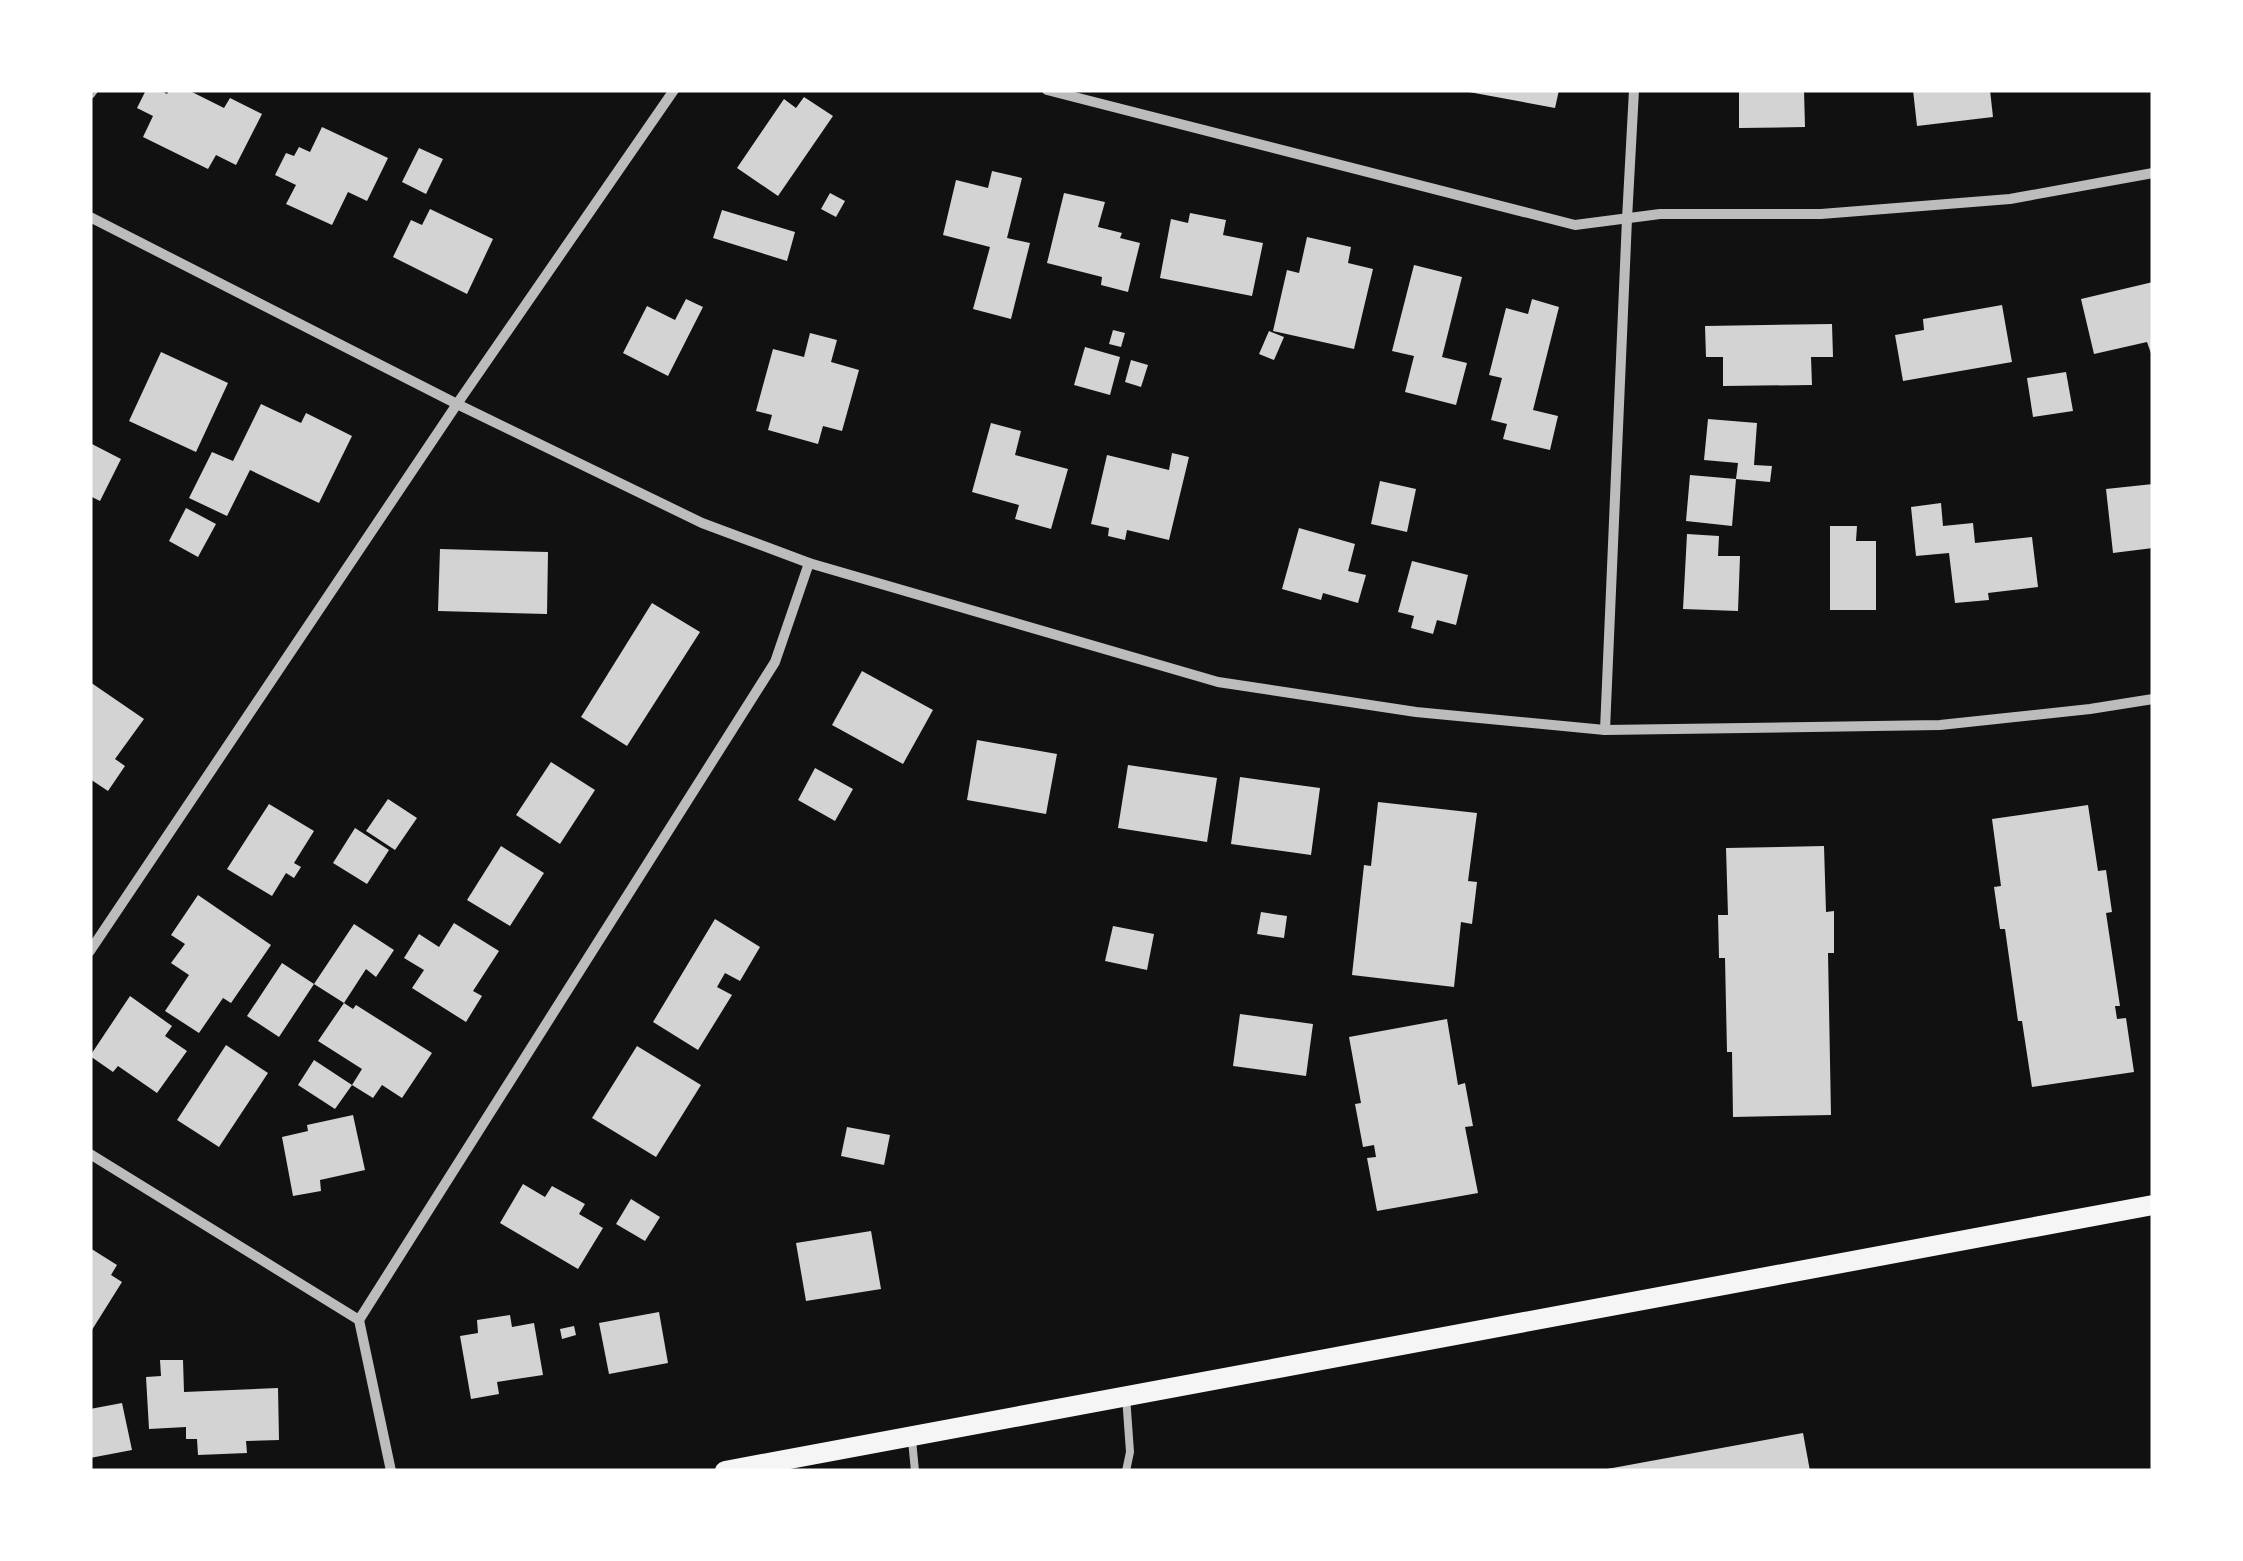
<svg xmlns="http://www.w3.org/2000/svg" width="2243" height="1561" font-family="Poppins,sans-serif">
<style>
.building{fill:#d3d3d3}
.lines{fill:none;stroke-linecap:round;stroke-linejoin:round}
.service{stroke:#bcbcbc;stroke-width:8}
.minor{stroke:#bcbcbc;stroke-width:10}
.secondary{stroke:#f5f5f5;stroke-width:20}
</style>
<rect width="100%" height="100%" fill="#111"/>
<g class="building">
<path d="M146,90H160L167,94L169,90H188L224,108L230,98L262,114L236,165L216,155L208,169L143,137L153,116L137,108Z"/>
<path d="M1470,90H1559L1555,108L1469,92Z"/>
<path d="M1739,90H1804L1805,127L1739,128Z"/>
<path d="M1913,90H1990L1993,117L1917,126Z"/>
<path d="M804,97L833,116L778,196L737,168L784,99L796,108Z"/>
<path d="M322,127L388,158L367,201L348,192L332,225L286,204L296,185L275,175L286,153L294,156L299,147L310,152Z"/>
<path d="M419,148L443,159L426,194L402,182Z"/>
<path d="M992,171L1022,178L1007,238L1030,243L1011,319L973,309L990,247L943,235L956,180L988,188Z"/>
<path d="M830,193L845,201L836,217L821,209Z"/>
<path d="M1064,193L1105,202L1098,227L1122,233L1120,238L1140,243L1128,292L1101,285L1102,277L1047,263Z"/>
<path d="M430,209L493,239L467,294L393,257L411,220L422,225Z"/>
<path d="M722,210L795,232L787,261L713,238Z"/>
<path d="M1190,213L1226,220L1223,235L1263,243L1252,296L1160,278L1171,219L1188,223Z"/>
<path d="M1307,237L1351,247L1348,263L1373,269L1354,349L1273,331L1287,270L1299,273Z"/>
<path d="M1414,265L1462,277L1442,357L1467,363L1456,405L1405,392L1414,356L1392,351Z"/>
<path d="M2153,282V359L2147,342L2094,354L2081,299Z"/>
<path d="M686,299L703,307L668,376L623,353L647,306L675,320Z"/>
<path d="M1532,299L1559,307L1533,410L1558,416L1550,450L1503,439L1507,424L1491,420L1502,378L1489,375L1506,308L1528,314Z"/>
<path d="M2002,305L2012,362L1903,381L1895,335L1924,330L1923,319Z"/>
<path d="M1832,324L1833,357H1811L1812,385L1723,386V357H1706L1705,326Z"/>
<path d="M1113,330L1125,333L1121,347L1109,344Z"/>
<path d="M1269,331L1284,337L1274,360L1259,354Z"/>
<path d="M810,333L837,340L831,362L859,370L842,431L823,426L818,444L768,430L772,415L756,411L773,349L804,357Z"/>
<path d="M1085,347L1120,357L1110,395L1074,385Z"/>
<path d="M161,352L228,383L196,452L129,421Z"/>
<path d="M1131,360L1148,365L1141,387L1125,382Z"/>
<path d="M2066,372L2073,411L2033,417L2027,378Z"/>
<path d="M261,404L301,423L306,413L352,436L319,503L250,470L227,516L189,498L212,452L233,461Z"/>
<path d="M1708,419L1757,423L1754,465L1772,466L1770,482L1736,479L1738,463L1704,460Z"/>
<path d="M991,423L1021,431L1015,455L1068,469L1051,529L1015,519L1019,505L972,492Z"/>
<path d="M90,443L121,459L100,501L90,496Z"/>
<path d="M1172,453L1189,457L1169,540L1127,530L1125,540L1108,536L1109,528L1091,524L1107,455L1169,470Z"/>
<path d="M1690,475L1736,479L1732,526L1686,521Z"/>
<path d="M1380,481L1416,489L1407,532L1371,524Z"/>
<path d="M2153,484V548L2113,553L2106,489Z"/>
<path d="M1941,503L1943,526L1973,523L1975,543L2032,537L2038,587L1988,593L1989,600L1955,603L1949,553L1916,556L1911,507Z"/>
<path d="M186,508L216,524L198,557L169,541Z"/>
<path d="M1830,526H1857L1856,541H1876V610H1830Z"/>
<path d="M1299,528L1355,544L1348,571L1366,575L1358,603L1323,593L1321,600L1282,589Z"/>
<path d="M1687,534L1719,536L1718,556H1740L1738,611L1683,609Z"/>
<path d="M440,549L548,552L547,614L438,611Z"/>
<path d="M1412,561L1468,575L1456,625L1437,620L1433,634L1411,628L1414,616L1398,612Z"/>
<path d="M652,603L700,632L627,746L581,717Z"/>
<path d="M862,671L933,710L903,764L832,725Z"/>
<path d="M90,682L144,719L115,759L125,766L108,791L90,779Z"/>
<path d="M977,740L1057,754L1046,814L967,800Z"/>
<path d="M551,762L595,790L560,844L516,815Z"/>
<path d="M1128,765L1217,778L1207,842L1118,828Z"/>
<path d="M815,768L853,789L835,821L798,800Z"/>
<path d="M1240,777L1320,788L1311,855L1231,844Z"/>
<path d="M388,799L417,818L395,850L366,831Z"/>
<path d="M1378,802L1477,813L1468,881L1477,882L1472,924L1461,922L1454,987L1352,975L1364,865L1371,866Z"/>
<path d="M269,804L314,831L294,863L301,867L294,878L286,873L272,896L227,869Z"/>
<path d="M2088,805L2098,871L2106,870L2112,912L2106,913L2120,1006H2115L2117,1019L2126,1018L2134,1072L2032,1087L2022,1021H2018L2005,929H2000L1994,887L2001,886L1992,819Z"/>
<path d="M355,828L389,850L367,884L333,863Z"/>
<path d="M501,846L544,873L510,926L467,900Z"/>
<path d="M1824,846L1826,912L1834,911V953H1828L1831,1115L1733,1117L1732,1052H1727L1725,958H1719L1718,915H1728L1726,848Z"/>
<path d="M198,895L271,945L231,1003L223,998L199,1033L165,1011L189,975L171,963L185,944L171,935Z"/>
<path d="M1261,912L1287,916L1284,938L1257,934Z"/>
<path d="M715,919L760,947L740,981L725,973L717,987L732,995L698,1050L653,1022Z"/>
<path d="M454,923L499,951L473,991L482,996L466,1022L412,988L424,970L404,958L419,934L439,947Z"/>
<path d="M354,924L394,950L376,977L366,969L344,1003L314,984L279,1037L247,1016L282,963L314,984Z"/>
<path d="M1113,926L1154,934L1147,970L1105,961Z"/>
<path d="M130,996L172,1026L165,1036L187,1051L157,1093L118,1066L113,1072L90,1056Z"/>
<path d="M344,1003L353,1009L356,1005L432,1053L402,1098L382,1085L373,1098L352,1085L362,1069L318,1041Z"/>
<path d="M1240,1014L1313,1024L1306,1076L1233,1066Z"/>
<path d="M1447,1019L1458,1085L1465,1083L1473,1126L1465,1127L1478,1193L1377,1211L1367,1158L1376,1157L1374,1145L1363,1147L1355,1104L1361,1103L1349,1037Z"/>
<path d="M226,1045L268,1073L219,1147L177,1120Z"/>
<path d="M637,1046L701,1085L656,1157L592,1118Z"/>
<path d="M314,1060L352,1085L335,1109L298,1085Z"/>
<path d="M353,1115L365,1170L320,1180L321,1191L293,1196L282,1137L308,1131L307,1125Z"/>
<path d="M847,1127L890,1135L884,1165L841,1156Z"/>
<path d="M523,1184L545,1197L552,1186L585,1204L579,1214L603,1228L578,1269L500,1223Z"/>
<path d="M631,1199L660,1217L645,1241L616,1224Z"/>
<path d="M871,1231L881,1289L806,1301L796,1243Z"/>
<path d="M90,1248L117,1265L111,1275L122,1282L90,1333Z"/>
<path d="M659,1312L668,1363L609,1374L599,1323Z"/>
<path d="M510,1315L512,1327L534,1323L543,1375L497,1382L499,1394L471,1399L460,1336L478,1333L477,1320Z"/>
<path d="M574,1326L576,1335L562,1339L560,1329Z"/>
<path d="M160,1360H183L184,1392L278,1388L279,1440L246,1441L247,1453L198,1455L197,1439H186V1427L149,1429L146,1377L161,1376Z"/>
<path d="M122,1403L132,1450L90,1458V1409Z"/>
<path d="M1803,1433L1810,1471H1607V1469Z"/>
</g>
<g class="lines">
<g class="service">
<path d="M1126,1396L1130,1452L1126,1471"/>
<path d="M912,1440L915,1471"/>
</g>
<g class="minor">
<path d="M1047,90L1575,225L1660,214H1821L2010,199L2153,173"/>
<path d="M90,94L93,90"/>
<path d="M90,217L457,404L702,523L809,563L1218,682L1416,712L1605,730L1940,725L2090,709L2153,699"/>
<path d="M1605,730L1627,219L1634,90"/>
<path d="M90,951L457,404L674,90"/>
<path d="M90,1154L359,1320L391,1471"/>
<path d="M359,1320L775,662L809,563"/>
</g>
<path class="secondary" d="M725,1471L2153,1205"/>
</g>
<rect width="2243" height="1561" fill="none" stroke="#ffffff" stroke-width="185"/>
</svg>
